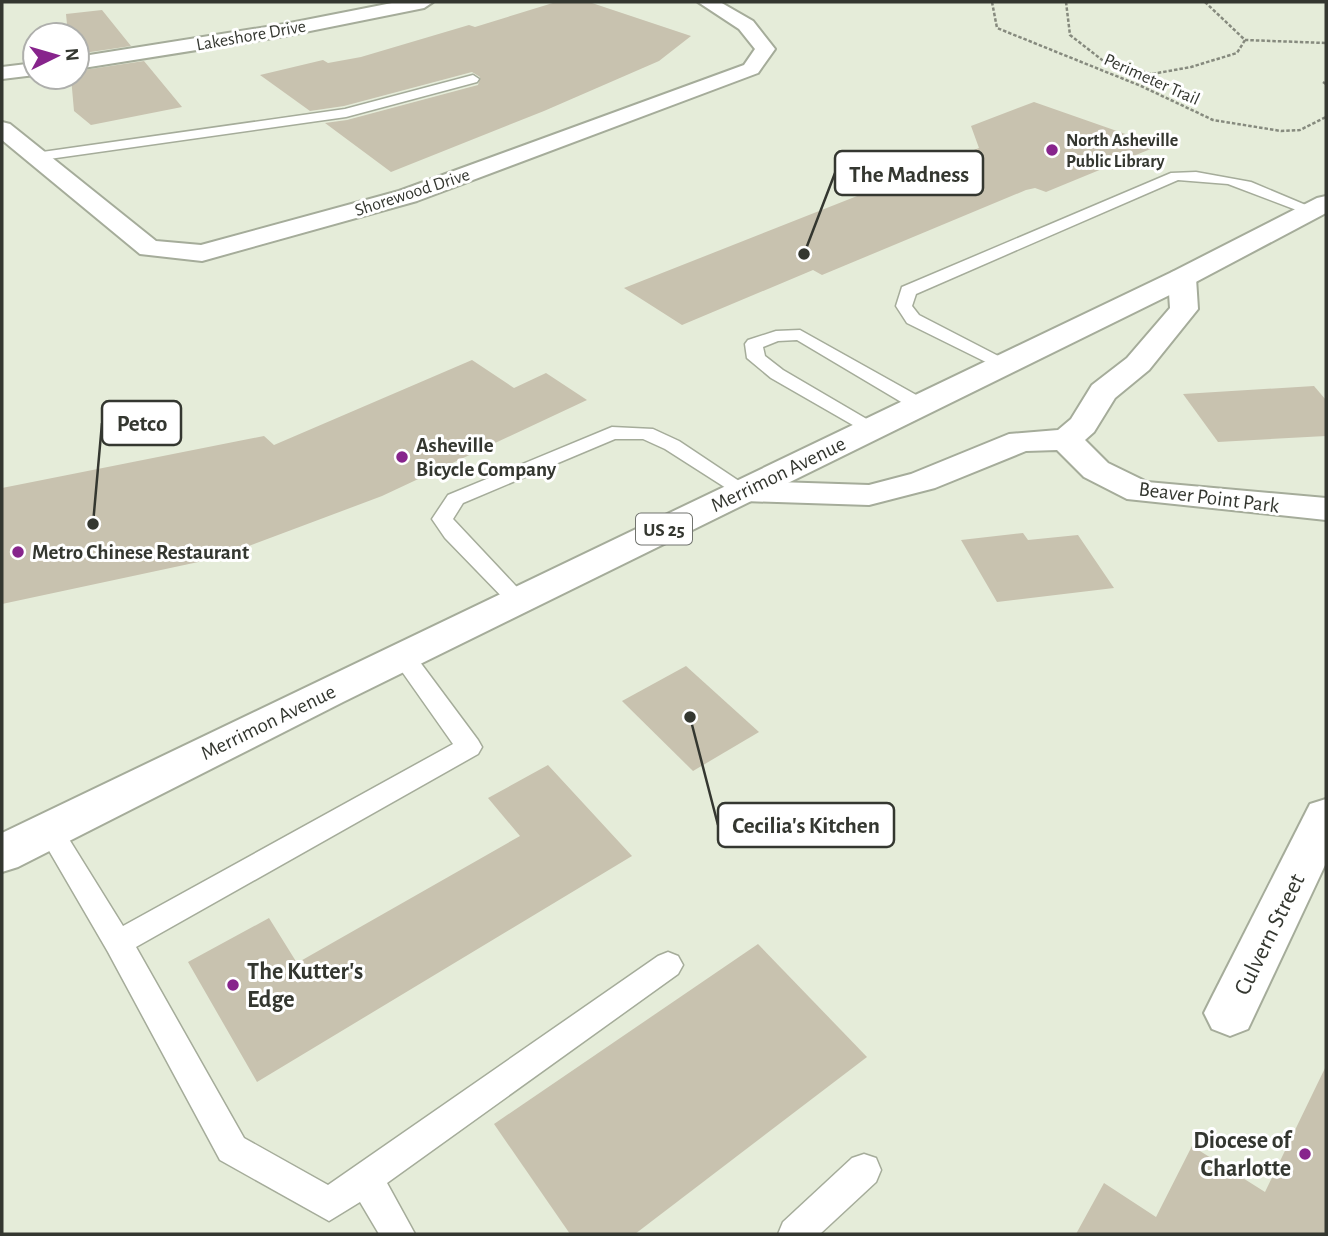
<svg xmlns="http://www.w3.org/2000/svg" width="1328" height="1236" font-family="'Alegreya Sans',sans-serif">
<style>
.building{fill:#c8c2af}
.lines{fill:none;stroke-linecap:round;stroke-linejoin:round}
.service-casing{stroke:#a5ac9a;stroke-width:3}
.minor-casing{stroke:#a5ac9a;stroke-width:4}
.tertiary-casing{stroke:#a5ac9a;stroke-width:4}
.primary-casing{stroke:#a5ac9a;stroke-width:4}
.path{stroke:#868a7e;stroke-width:2.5;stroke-dasharray:3.5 2;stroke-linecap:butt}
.service{fill:#fff;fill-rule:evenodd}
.minor{fill:#fff;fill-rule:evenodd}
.tertiary{fill:#fff;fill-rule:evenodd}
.primary{fill:#fff;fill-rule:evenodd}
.poi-dot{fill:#87248c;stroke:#fff;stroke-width:2.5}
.labels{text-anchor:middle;stroke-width:6;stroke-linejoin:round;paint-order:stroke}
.far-street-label{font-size:18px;fill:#343730;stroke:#fff}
.far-poi-label{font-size:18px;font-weight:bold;fill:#343730;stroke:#fff;text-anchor:start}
.shield{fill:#fff;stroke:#71736e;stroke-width:2}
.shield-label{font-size:19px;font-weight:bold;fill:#343730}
.poi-label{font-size:21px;font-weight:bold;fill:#343730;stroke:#fff;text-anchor:start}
.street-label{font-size:21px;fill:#343730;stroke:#fff}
.near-street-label{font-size:24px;fill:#343730;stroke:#fff}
.near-poi-label{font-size:24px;font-weight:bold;fill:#343730;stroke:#fff;text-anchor:start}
.leader{fill:none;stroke:#343730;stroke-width:2.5}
.callout-dot{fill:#343730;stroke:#fff;stroke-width:2.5}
.callout{fill:#fff;stroke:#343730;stroke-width:2.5}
.callout-label{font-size:23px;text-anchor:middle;font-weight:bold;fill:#343730}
</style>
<rect width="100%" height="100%" fill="#e5ecd9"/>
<g class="building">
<path d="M556,2H589L691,36L659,61L544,111L391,172L325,123L347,120L478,85L480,77L472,72L344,106L310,111L260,75L323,60L328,63L361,57L469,25L475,27Z"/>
<path d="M102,10L131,46L77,54V35H68L66,14Z"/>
<path d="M144,61L182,107L91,125L74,111L71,77H77V71Z"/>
<path d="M1034,102L1134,137L1130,139L1153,148L1046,192L1035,188L1026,190L822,275L813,270L682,325L624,288L979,148L971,126Z"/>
<path d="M472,360L514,388L546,373L587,400L382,496L217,558L2,604V488L264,436L274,445Z"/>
<path d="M1314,386L1326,400V436L1218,442L1183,394Z"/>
<path d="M1023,533L1028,540L1078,535L1114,588L997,602L961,540Z"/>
<path d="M686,666L759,732L693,771L622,701Z"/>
<path d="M548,765L632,856L257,1082L188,962L269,918L297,963L520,836L488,798Z"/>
<path d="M758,944L867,1057L635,1234H570L494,1124Z"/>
<path d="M1326,1066V1234H1076L1104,1183L1156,1217L1192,1146L1265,1192Z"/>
</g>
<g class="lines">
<g class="service-casing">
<g id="service">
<path d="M473,75L479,79L477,82L346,117L35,161L28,157L35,153L345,109Z"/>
<path d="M1196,172L1251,182L1320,211L1317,214H1307L1228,184L1178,180L916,294L912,306L919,315L1008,361L1011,365L1002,370L907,323L896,306L902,287L1171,173Z"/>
<path d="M800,330L927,401L929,405L920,411L913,409L797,340L778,341L763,347L765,356L783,370L882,428L879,432H865L771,378L747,358L745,344L748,340L776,331Z"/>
<path d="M612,427L653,429L679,441L754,491L751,495H737L665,449L643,439H615L463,503L453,519L529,600L526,605L518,607L510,605L445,538L432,519L448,495Z"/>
<path d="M403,648L411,650L478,740L482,747L478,754L136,947L244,1138L328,1185L658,956L668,952L678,956L683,965L678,974L387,1183L415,1234H379L360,1202L329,1221L220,1160L108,952L37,830L41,823L50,819L59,823L123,926L453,744L391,656L395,650Z"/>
<path d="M864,1154L876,1158L881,1170L876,1182L820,1234H778L783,1222L852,1158Z"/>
</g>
</g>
<g class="minor-casing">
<g id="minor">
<path d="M698,2H720L753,21L775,49L758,73L417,201L202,261L140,254L2,140V122L10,124L156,241L201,245L399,191L744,65L755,49L739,29Z"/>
<path d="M1182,270L1192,272L1196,278L1198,309L1149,370L1115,398L1094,432L1085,440L1108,463L1147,482L1326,498V520L1127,499L1084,477L1057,450L1026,451L935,488L869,505L744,501L732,498L727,491L732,484L744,481L869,485L911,474L1009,434L1058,430L1071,419L1092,385L1127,358L1170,308L1168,278L1172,272Z"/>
<path d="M1326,799V863L1248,1029L1230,1036L1212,1029L1204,1013L1212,997L1310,804Z"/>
</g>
</g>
<g class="tertiary-casing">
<g id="tertiary">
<path d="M397,2H433L424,8L285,36L77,69V57L285,24Z"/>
<path d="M35,63V75L2,79V67Z"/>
</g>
</g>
<g class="primary-casing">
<path id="primary" d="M1326,196V213L1192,284L343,702L18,867L2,872V833L1172,272L1317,198Z"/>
</g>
<g class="path">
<path d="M992,2L997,28L1141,86L1213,120L1281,131L1300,130L1326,117"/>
<path d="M1066,2L1070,35L1106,63L1152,74L1191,67L1237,53L1245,40"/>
<path d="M1205,2L1245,40L1326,43"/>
<path d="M1323,82L1326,84"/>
</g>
<use href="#service" class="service"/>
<use href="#minor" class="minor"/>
<use href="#tertiary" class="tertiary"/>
<use href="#primary" class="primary"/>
</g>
<g class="poi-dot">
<circle cx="1052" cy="150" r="7"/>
<circle cx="402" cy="457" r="7"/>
<circle cx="18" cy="552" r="7"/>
<circle cx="233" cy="985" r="7"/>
<circle cx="1305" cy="1154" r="7"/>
</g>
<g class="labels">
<g class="far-street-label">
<text transform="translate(251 35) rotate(-10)" y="6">Lakeshore Drive</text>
<text transform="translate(1152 79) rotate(24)" y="6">Perimeter Trail</text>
<text transform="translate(412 192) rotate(-18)" y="6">Shorewood Drive</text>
</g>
<g class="far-poi-label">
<text x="1066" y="146">North Asheville<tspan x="1066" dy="21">Public Library</tspan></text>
</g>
<rect class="shield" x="636" y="513.5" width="56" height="31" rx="5"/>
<g class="shield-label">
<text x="664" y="536">US 25</text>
</g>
<g class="poi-label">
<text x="416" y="452">Asheville<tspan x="416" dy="24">Bicycle Company</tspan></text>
<text x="32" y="559">Metro Chinese Restaurant</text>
</g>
<g class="street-label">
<text transform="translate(778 474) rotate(-26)" y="7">Merrimon Avenue</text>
<text transform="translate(1209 497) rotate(7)" y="7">Beaver Point Park</text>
<text transform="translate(268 722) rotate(-26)" y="7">Merrimon Avenue</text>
</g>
<g class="near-street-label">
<text transform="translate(1269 934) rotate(-64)" y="8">Culvern Street</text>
</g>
<g class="near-poi-label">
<text x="247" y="979">The Kutter's<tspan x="247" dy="28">Edge</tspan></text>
<text x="1291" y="1148" text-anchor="end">Diocese of<tspan x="1291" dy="28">Charlotte</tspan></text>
</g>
</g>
<path class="leader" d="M804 254L835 173M93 524L102 423M690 717L718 825"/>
<g class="callout-dot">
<circle cx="804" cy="254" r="7"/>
<circle cx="93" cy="524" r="7"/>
<circle cx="690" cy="717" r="7"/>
</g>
<g class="callout">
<rect x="835" y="151" width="148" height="44" rx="7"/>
<rect x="102" y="401" width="79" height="44" rx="7"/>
<rect x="718" y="803" width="176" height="44" rx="7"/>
</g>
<g class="callout-label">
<text x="909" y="182">The Madness</text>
<text x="142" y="431">Petco</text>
<text x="806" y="833">Cecilia's Kitchen</text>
</g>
<rect width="1328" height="1236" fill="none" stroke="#343730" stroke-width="7"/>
<g transform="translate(56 56) rotate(85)"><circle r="33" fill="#ffffff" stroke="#aeafac" stroke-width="2"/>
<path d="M0-5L12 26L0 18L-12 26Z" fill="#87248c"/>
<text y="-10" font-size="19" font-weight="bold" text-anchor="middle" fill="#343730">N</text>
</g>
</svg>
